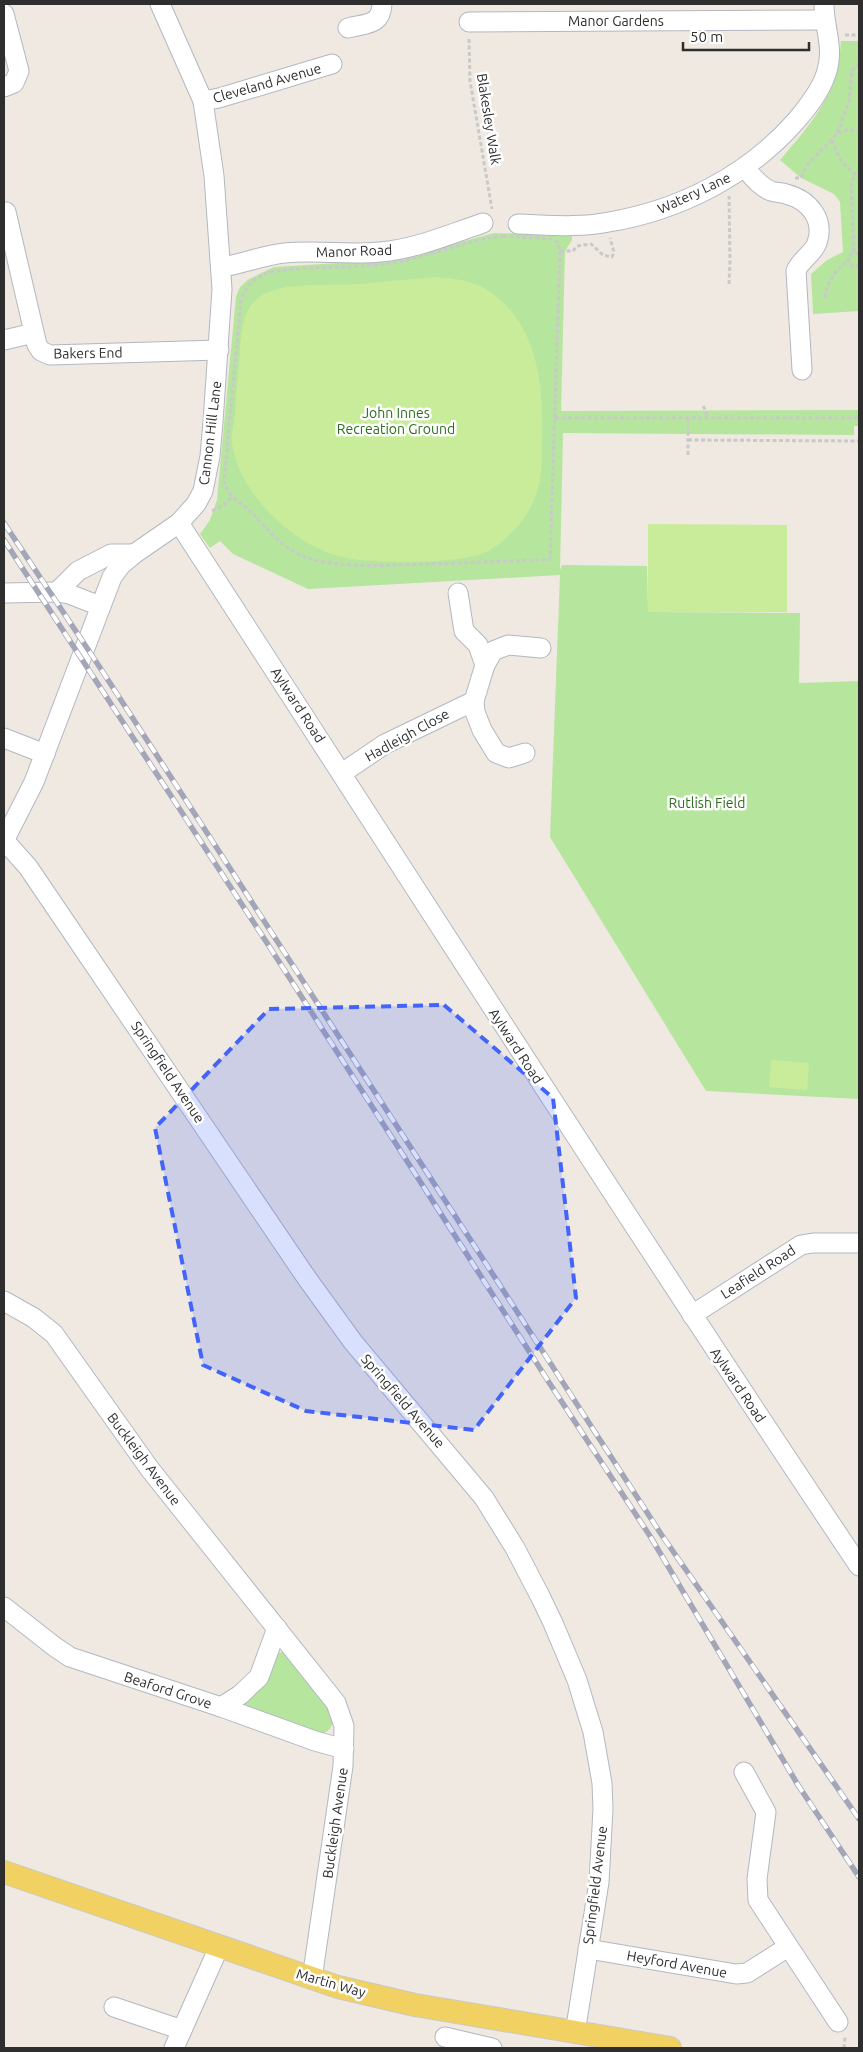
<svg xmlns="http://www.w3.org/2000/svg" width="863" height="2052" font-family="Ubuntu,sans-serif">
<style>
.green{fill:#b6e59e}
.pitch{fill:#c9ec9a}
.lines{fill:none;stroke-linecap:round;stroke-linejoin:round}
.minor-casing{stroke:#b4b7c1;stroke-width:21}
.major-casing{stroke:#c9c9c9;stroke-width:24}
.path{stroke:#c9c9c9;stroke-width:3;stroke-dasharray:4 2.5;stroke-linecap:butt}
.minor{stroke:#fff;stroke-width:19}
.major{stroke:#f2d163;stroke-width:22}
.rail-casing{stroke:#a3a6b8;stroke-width:5.5}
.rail{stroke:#fff;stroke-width:4;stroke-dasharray:11;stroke-linecap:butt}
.marked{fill:#4264fb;fill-opacity:0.2;stroke:#4264fb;stroke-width:4;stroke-dasharray:10 6;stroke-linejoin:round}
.labels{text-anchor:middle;stroke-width:5;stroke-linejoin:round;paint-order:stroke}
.street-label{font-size:14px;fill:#2e2e2e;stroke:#fff}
.park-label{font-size:14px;fill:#2c6e1b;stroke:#fff}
</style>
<rect width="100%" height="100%" fill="#efe9e1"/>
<g class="green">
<path d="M841,41H859V311L813,314L811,274L827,260L843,252L840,202L834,194L801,178L780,160C804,132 829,104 838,68C840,59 840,50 841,41Z"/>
<path d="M494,233L572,235V240L565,251L561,411L859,410V426H854V435L563,433L560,570L562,565L647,566L648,612L800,613L799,683L859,681V1099L706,1091L550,837L560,575L308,589L233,554L220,541L210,548L200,534L210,520L217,500L236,296L240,287L249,279L274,267L369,261L410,256Z"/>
<path d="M283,1652L289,1654C301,1668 359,1727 318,1735L248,1710L245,1705V1701L277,1653Z"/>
</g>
<g class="pitch">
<path d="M435,277C453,278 471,280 487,290C539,322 544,389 542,443C542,459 542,477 537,492C529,517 509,540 486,552C463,564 379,563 352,559C300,552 240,497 232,444C231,434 234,425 235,415C236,398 237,381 239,365C241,342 239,310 261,296C284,281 332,286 360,284C385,282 410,279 435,277Z"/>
<path d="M648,524L787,525V612H648Z"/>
<path d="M771,1060L809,1063L807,1090L769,1087Z"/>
</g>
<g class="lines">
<g class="minor-casing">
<g id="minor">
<path d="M4,14L19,71L14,83L4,87"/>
<path d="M469,22L824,20"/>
<path d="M348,28C366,23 381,26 382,4"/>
<path d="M203,101L219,98L332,64"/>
<path d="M745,168C752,176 760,187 771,191C776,193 781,192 786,194C809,200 825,219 817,243C813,254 800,260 796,271L802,370"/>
<path d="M6,212L37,345L41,351L50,355L219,350"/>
<path d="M518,224C549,225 579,228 609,222C680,210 747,176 795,122C807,108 820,92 826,74C835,48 824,29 824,4"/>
<path d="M222,267C243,264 263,255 285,253C317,250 349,255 380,252C416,249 450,234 483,223"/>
<path d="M4,340L34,333"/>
<path d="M179,523C405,871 628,1221 859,1566"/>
<path d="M57,592L78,571L111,554H134"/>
<path d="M4,593L57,592L69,594L100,606"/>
<path d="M458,593L464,631L478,645L485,665"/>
<path d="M4,738L45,754"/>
<path d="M525,753L509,758L496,753L482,730L475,712L474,701L485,665L493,651L508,645L541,648"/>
<path d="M342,773L385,744L474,701"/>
<path d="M4,840L28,867L306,1277L353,1342L484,1498L515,1548L540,1596L553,1623L577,1680L593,1732L602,1783L603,1809L599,1882L575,2033"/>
<path d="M4,841L34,782L112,577L121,565L134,554L179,523L196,504L203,491L210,456L213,422L222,289L214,176L203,101L160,4"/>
<path d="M4,1301L34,1318L54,1334L149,1468L336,1703L344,1726L343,1766L312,1979"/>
<path d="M692,1315L801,1245L813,1243H859"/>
<path d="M4,1607L55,1647L70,1657L221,1707L315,1741L344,1749"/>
<path d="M221,1707L240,1695L259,1677L277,1628"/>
<path d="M744,1772L766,1812L757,1879L758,1900L838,2022"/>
<path d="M588,1949L736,1974L747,1973L788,1947"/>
<path d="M114,2007L182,2030"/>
<path d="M445,2037L492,2048"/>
<path d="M174,2048L219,1947"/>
</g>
</g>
<g class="major-casing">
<path id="major" d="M4,1872L338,1987L415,2005L670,2048"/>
</g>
<g class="path">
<path d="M845,35H859"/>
<path d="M469,39L470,81L492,209"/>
<path d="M837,133L849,102L852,70L859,64"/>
<path d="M832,140L841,161L859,178"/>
<path d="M795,178H801C807,158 827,149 837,133L847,130H859"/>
<path d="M503,236L553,239L558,243L560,251L550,559L543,560C505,561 466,563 428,564C391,565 329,570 296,553C279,544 266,527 253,514C242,502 228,498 224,481L241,301C246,283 257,276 274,271C313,266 353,269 392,263C430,257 465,240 503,236Z"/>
<path d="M560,251H573L577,246L591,244L603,255L612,257L614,252L610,238"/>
<path d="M854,252L851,182L855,175"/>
<path d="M859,253L851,254L848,260L852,266H859"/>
<path d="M729,284L730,261L729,196"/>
<path d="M825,298C827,281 835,271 848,260"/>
<path d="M703,406L706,411V418"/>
<path d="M555,418H859"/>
<path d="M688,440L859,441"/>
<path d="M688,455V418"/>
<path d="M212,511L224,505L232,497"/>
<path d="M844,2048L845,2037"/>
</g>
<use href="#minor" class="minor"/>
<use href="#major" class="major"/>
<g class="rail-casing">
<g id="rail">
<path d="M4,523L97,663L661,1534L859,1819"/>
<path d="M4,540L269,946L552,1387L650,1536L798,1785L859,1877"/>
</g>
</g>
<use href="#rail" class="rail"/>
</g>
<path class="marked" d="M444,1005L553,1098L576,1298L474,1430L306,1411L203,1365L155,1128L269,1009Z"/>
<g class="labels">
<g class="street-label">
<text x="616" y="26">Manor Gardens</text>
<text transform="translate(267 83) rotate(-16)" y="5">Cleveland Avenue</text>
<text transform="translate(489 119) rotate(81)" y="5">Blakesley Walk</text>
<text transform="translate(694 193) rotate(-25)" y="5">Watery Lane</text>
<text transform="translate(354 251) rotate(-2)" y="5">Manor Road</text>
<text transform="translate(88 353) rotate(-1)" y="5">Bakers End</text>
<text transform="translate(210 433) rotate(-83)" y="5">Cannon Hill Lane</text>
<text transform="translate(298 705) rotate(57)" y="5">Aylward Road</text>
<text transform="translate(407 735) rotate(-29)" y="5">Hadleigh Close</text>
<text transform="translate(516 1046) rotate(57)" y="5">Aylward Road</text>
<text transform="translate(168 1072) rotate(56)" y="5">Springfield Avenue</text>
<text transform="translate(758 1272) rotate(-33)" y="5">Leafield Road</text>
<text transform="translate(738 1385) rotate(56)" y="5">Aylward Road</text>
<text transform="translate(403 1401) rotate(49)" y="5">Springfield Avenue</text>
<text transform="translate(144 1459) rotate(53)" y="5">Buckleigh Avenue</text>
<text transform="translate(168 1690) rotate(18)" y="5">Beaford Grove</text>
<text transform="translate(335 1823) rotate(-82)" y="5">Buckleigh Avenue</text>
<text transform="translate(595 1885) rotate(-83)" y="5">Springfield Avenue</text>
<text transform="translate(677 1964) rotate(10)" y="5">Heyford Avenue</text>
<text transform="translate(331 1983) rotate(16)" y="5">Martin Way</text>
</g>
<g class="park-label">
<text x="396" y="418">John Innes<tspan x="396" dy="16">Recreation Ground</tspan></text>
<text x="707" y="808">Rutlish Field</text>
</g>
</g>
<rect width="863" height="2052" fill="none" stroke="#2e2e2e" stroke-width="10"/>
<path d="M683 42v8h126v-8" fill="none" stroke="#2e2e2e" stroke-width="2.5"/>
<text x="690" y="42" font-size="15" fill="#2e2e2e" stroke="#ffffff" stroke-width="4" paint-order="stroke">50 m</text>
</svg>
